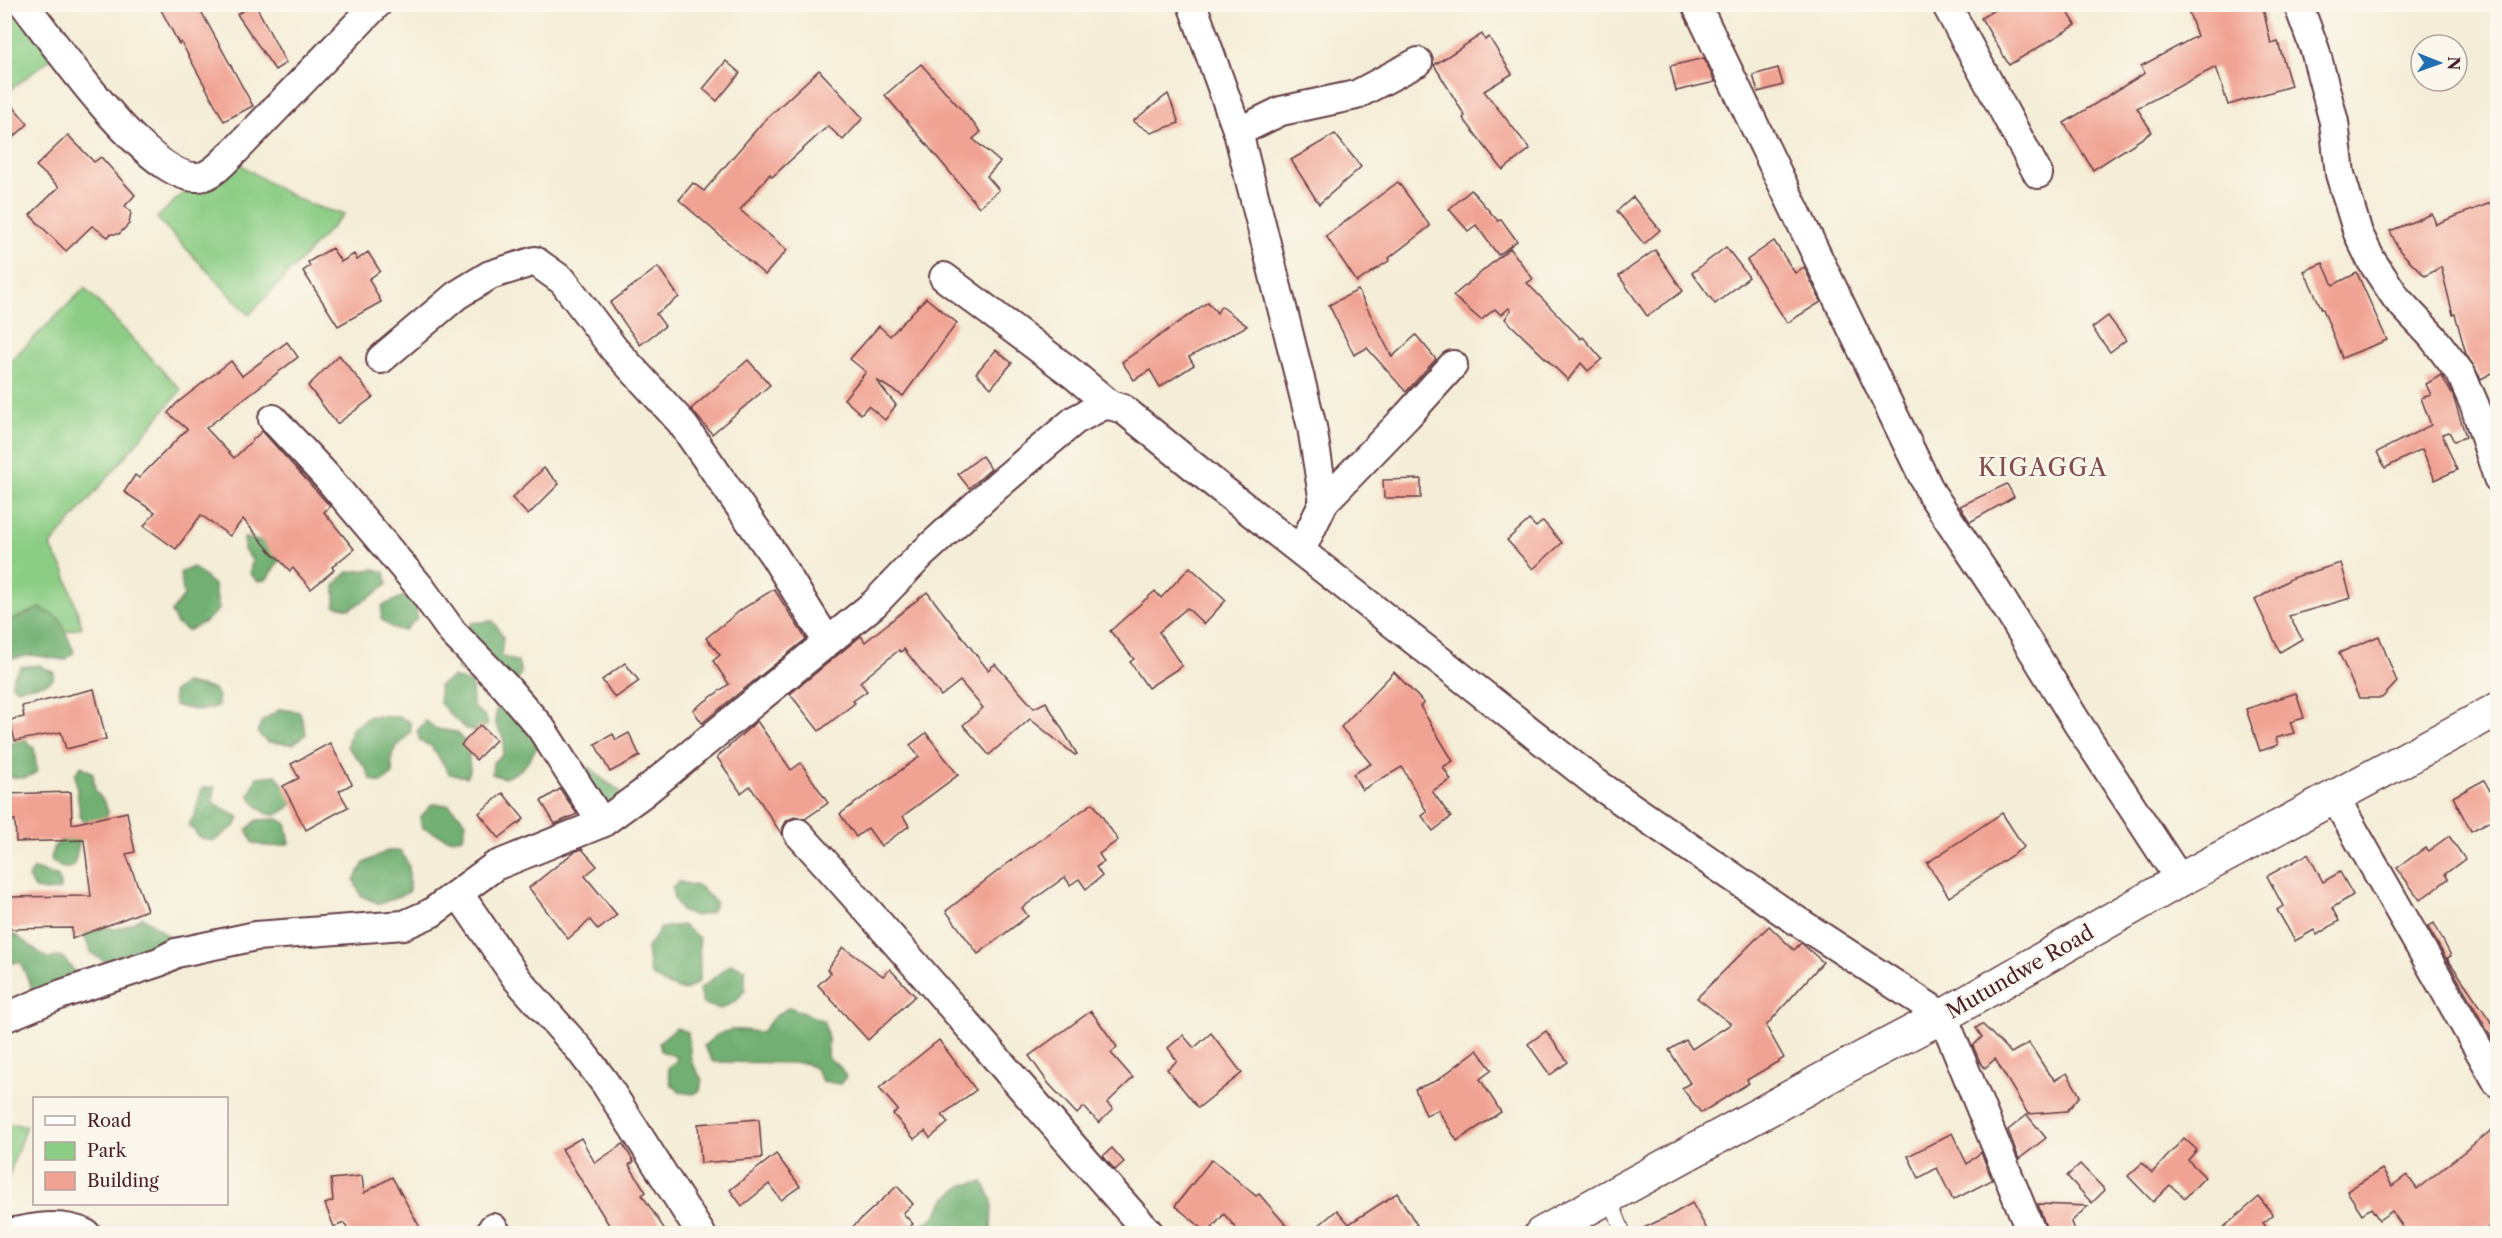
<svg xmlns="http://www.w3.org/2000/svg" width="2502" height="1238" font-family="'Libre Caslon Text',serif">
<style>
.green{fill:#8ccd85;stroke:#6b7658;stroke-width:1.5}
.forest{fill:#71b072;stroke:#5e684e;stroke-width:1.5}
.building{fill:#f1a393}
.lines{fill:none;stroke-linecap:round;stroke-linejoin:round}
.service-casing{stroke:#643e45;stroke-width:16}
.minor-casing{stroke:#643e45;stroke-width:32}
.secondary-casing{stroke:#643e45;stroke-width:36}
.service{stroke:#fff;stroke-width:14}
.minor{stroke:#fff;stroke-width:28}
.secondary{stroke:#fff;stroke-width:33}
.labels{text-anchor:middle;stroke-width:4.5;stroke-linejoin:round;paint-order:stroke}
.street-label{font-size:21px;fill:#4a1f2b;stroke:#fbf7ec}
.quarter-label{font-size:24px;letter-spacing:1.5px;fill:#844d4f;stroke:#fbf7ec}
</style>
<rect width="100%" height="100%" fill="#fbf7ec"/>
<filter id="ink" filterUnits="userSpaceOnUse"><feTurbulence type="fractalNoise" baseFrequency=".0167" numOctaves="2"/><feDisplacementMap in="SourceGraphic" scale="12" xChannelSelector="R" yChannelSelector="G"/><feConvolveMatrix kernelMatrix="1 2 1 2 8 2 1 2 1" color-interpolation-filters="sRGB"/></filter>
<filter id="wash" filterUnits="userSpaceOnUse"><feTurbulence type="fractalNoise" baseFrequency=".008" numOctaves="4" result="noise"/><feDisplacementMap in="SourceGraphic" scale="24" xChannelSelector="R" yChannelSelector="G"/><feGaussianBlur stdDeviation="1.35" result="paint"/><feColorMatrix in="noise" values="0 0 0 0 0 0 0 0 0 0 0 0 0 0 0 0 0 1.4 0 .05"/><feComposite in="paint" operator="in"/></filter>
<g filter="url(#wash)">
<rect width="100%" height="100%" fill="#f4edd7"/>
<g class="green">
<path d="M5,5H16L54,56L5,94Z"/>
<path d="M239,163C272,186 305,207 344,214L249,315L157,218L182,194L209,184Z"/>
<path d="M85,288L181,390L50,546L65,572L82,627L65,632L60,619L40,608L14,619H5V600L9,590L5,551V366Z"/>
<path d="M5,1124L26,1125L5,1187L4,1124Z"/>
</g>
<g class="forest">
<path d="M244,538L272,543L279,561L266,580L257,581L250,573L252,560L244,550Z"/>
<path d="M193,567L214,585L219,609L205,622L188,631L177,624L171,612L184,596L180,573Z"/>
<path d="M374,569L385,572L387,584C379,593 362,601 350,609L335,606V584L348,572Z"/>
<path d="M406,595L417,604V618L405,630C395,631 389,626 381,619L382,606Z"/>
<path d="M40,608L60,619L74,652L65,660L32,655L5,660V619H14Z"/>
<path d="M493,621L503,637L501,656L518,662L521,672L518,680C488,685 484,686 458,670L457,654L471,623Z"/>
<path d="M39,665L54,673L53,679C44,687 29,685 17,689L12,685L13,677L21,667Z"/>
<path d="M453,677L472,684L473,707L484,715L488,724L479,732L465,728L451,715L440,703L439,686Z"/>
<path d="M185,683L214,689L218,697V705C204,714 189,709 174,705L173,692Z"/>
<path d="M498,697L543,747L536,748C528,764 521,773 503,778L492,774L493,762L503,755L504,740L495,722Z"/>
<path d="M280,709L300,712L306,734L293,744L267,742L257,732L262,721Z"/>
<path d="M370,716L398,717L410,722L411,731C398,751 388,743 393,774L381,783L370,779C367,765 356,758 347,746L351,729Z"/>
<path d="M426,721L437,729L457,732L468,746L470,771L466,777L450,774L431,746L420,741L417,731Z"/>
<path d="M23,738L34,748L37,772L25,778L5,777L4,744L9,745Z"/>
<path d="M81,766L93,773L95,790L105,803L108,812L101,827L85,828L80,815L75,774Z"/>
<path d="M590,767L601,778L620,791V799L606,805L582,774Z"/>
<path d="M276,775L295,801C276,823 264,817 249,795L257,777Z"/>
<path d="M215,787L213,803L239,817L236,825L214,841L200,838L189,825L195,814L202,788Z"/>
<path d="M432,804L449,805L466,822L463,837L449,839L423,828L420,818Z"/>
<path d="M278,819L286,823L290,843C276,848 267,847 253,843L247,830L257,820Z"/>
<path d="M67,835L80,838L74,866C64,871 58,866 51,860L53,848Z"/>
<path d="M387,851H401L409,867V892L380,904L361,896L354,880L364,863Z"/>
<path d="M34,869L57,876L61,883L59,890L48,891L35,889L28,878Z"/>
<path d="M680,882L700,887L716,903L711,912L697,916L682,912L674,898L672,887Z"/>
<path d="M143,917L171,938C153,963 152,949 128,953C120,954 112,959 104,961L91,953L83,932L89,920C114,933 118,931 143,917Z"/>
<path d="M682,925L699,938L700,975L698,983L684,991L663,983L650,974L647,948L661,928Z"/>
<path d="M14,934L47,958L62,957L78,975L32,997L31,986L20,962L5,964L4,940Z"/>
<path d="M731,964L745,969V990L736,1001L721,1009L703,1004L699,990Z"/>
<path d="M789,1007L824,1021L828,1039L827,1057L841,1068L846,1077L840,1084L822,1081L816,1069L805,1063L713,1062L704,1046C723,1026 737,1028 761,1033L774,1017Z"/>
<path d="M676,1028L688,1032L691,1061L702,1080L700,1090L693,1094L681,1092L671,1085L668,1068L676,1061L677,1057L661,1051L659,1042Z"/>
<path d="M983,1182L992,1200L991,1233H913L936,1215L944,1200L963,1185Z"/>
</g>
<g id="blocks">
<g class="building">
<path d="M158,4H197L253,106L224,121L181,42L179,44Z"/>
<path d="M255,4L286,63L275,70L237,14Z"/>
<path d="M2004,4H2063L2076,25L2009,65L1981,18Z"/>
<path d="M2186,4H2262L2271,44L2278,42L2291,86L2228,105L2216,67L2137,108L2152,132L2093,170L2064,123L2145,73L2141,66L2197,36Z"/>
<path d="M1482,34L1485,40L1489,37L1512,74L1484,91L1530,149L1503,170L1463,118L1465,116L1434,65Z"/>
<path d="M1704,58L1715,82L1676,91L1670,66Z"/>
<path d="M726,61L740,73L717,101L703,89Z"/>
<path d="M921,64L981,132L973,139L1000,162L987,176L999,190L979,207L885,95Z"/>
<path d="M1778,68L1783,85L1758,92L1753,75Z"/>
<path d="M819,70L863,118L843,140L828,126L772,177L770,174L740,210L787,250L765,275L679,200L693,183L704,191L762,123Z"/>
<path d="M1168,94L1179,123L1151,133L1133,121Z"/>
<path d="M4,96L28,124L4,146Z"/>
<path d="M1335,134L1361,167L1319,204L1291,160Z"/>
<path d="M68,135L94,162L101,157L135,195L125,206L131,212L129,224L119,234H111L108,237L92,226L66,251L30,215L59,187L36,166Z"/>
<path d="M1398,182L1430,226L1389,258L1390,260L1357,282L1326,236Z"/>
<path d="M1471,190L1498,221L1501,219L1517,241L1498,255L1476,225L1468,231L1449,209Z"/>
<path d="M1633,197L1660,230L1644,244L1617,211Z"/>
<path d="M2498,200V370L2481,379L2466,354L2455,314L2453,315L2441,267L2425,276L2400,251L2390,231L2432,214L2436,224Z"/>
<path d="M1774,241L1795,273L1804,267L1821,302L1787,323L1747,260Z"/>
<path d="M1726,247L1749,277L1715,304L1692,273Z"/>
<path d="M332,248L341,262L354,254L357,260L368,252L380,271L369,279L381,302L338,326L303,271L310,266L308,262Z"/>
<path d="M1510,248L1533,279L1527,283L1581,339L1583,337L1602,359L1588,371L1581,363L1568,380L1505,319L1511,310L1509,308L1501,315L1495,309L1481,320L1453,296Z"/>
<path d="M1655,250L1683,291L1647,316L1619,276Z"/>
<path d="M2323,263L2333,285L2357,273L2387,340L2342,358L2323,309H2322L2304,271Z"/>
<path d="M658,267L679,297L656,314L665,326L640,345L610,303Z"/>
<path d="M1358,290L1392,357L1416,335L1436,359L1406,392L1367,348L1354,355L1329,305Z"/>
<path d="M926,298L957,323L903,396L876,380L896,405L885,420L868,406L861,414L844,399L866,372L850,359L879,326L890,336Z"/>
<path d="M1208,302L1217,313L1221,306L1247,326L1189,357L1194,365L1160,387L1150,370L1134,380L1122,362Z"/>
<path d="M2108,316L2126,340L2110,352L2092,328Z"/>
<path d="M287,342L298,357L206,428L234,458L262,431L330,506L324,512L354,549L332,567L334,570L311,589L293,568L290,571L276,556L275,557L243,519L230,536L201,515L176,549L144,526L155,512L124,492L135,475L139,478L187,429L168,413L177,403L231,361L242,376Z"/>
<path d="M996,350L1012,363L991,388L976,373Z"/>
<path d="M339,355L373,397L337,424L308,386Z"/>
<path d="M748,360L770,385L712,434L691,409Z"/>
<path d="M2441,375L2453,396L2466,437L2454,441L2449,432L2442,434L2457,470L2435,480L2422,449L2385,468L2377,452L2431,425L2421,398L2431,395L2426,384Z"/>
<path d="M982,456L991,469L969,488L958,474Z"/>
<path d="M544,468L559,484L528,515L512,498Z"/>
<path d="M1421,479V498H1384L1383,480Z"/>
<path d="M2007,484L2014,497L1970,522L1960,506Z"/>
<path d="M1529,520L1536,527L1543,521L1562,543L1533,569L1507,540Z"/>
<path d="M2341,563L2351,598L2289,616L2302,639L2280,652L2255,600L2292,578Z"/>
<path d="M1190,567L1226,600L1204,624L1187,608L1159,632L1182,666L1148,688L1130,662L1134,659L1110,631L1155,591L1161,598Z"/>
<path d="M774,589L806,639L702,723L693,710L729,684L713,661L720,655L706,638L742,609Z"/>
<path d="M927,592L988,670L995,664L1034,708L1046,702L1077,754L1075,755L1030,719L989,755L963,725L983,708L960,681L941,696L904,649L901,652L899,650L860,682L867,691L853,701L855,703L819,731L790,694L861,636L865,642Z"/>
<path d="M2379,636L2397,682L2382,698H2359L2339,653Z"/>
<path d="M625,663L639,681L615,698L602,680Z"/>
<path d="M1394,672L1424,703L1420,706L1453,761L1443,767L1451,780L1432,791L1451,817L1433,831L1422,816L1427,812L1402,767L1362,790L1353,774L1371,764L1341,727Z"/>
<path d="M94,689L106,739L66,749L61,732L15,741L10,720L24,717L22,706Z"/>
<path d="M2296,693L2304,718L2290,722L2294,733L2276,738L2278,745L2260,751L2246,709Z"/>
<path d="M757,721L791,770L801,763L828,803L805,819L795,817L787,820L783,827L782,835L750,786L741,793L717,757Z"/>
<path d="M480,725L496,740L476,760L461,745Z"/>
<path d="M629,733L640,756L610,772L595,744L613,734L616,740Z"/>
<path d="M926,733L958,775L903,816L909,826L881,846L868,828L856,837L840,814L919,757L910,745Z"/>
<path d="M330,743L352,784L339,791L348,807L306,830L283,786L299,778L291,764Z"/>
<path d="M2484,780L2498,805V817L2471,831L2453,797Z"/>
<path d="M560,789L577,814L555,824L541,801Z"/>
<path d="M71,792L72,824L127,812L135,852L126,854L147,910L72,939V928L4,929V897L91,896L84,840L16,842L15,820H4V794Z"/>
<path d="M503,793L524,819L499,838L479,813Z"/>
<path d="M1093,803L1118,840L1099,854L1104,862L1096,867L1102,876L1086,889L1079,879L1070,885L1065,877L1022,908L1028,916L978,954L946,911L1020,854Z"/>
<path d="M2002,813L2024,847L1949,897L1927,863Z"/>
<path d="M2449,836L2465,859L2445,874L2448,879L2420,900L2397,868L2425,848L2428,851Z"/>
<path d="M582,849L597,866L585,876L617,915L598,930L590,920L568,939L529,888L574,852Z"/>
<path d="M2308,854L2323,882L2340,872L2353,895L2332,908L2339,921L2317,935L2314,930L2295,941L2277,910L2283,906L2267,876Z"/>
<path d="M2434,923L2451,956L2447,958L2498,1032V1049L2428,927Z"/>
<path d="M1769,926L1794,950L1801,943L1823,962L1766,1026L1784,1058L1747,1080L1749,1083L1701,1113L1682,1088L1690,1083L1669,1050L1686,1040L1692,1049L1731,1024L1697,998Z"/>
<path d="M843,947L883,976L890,969L915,996L868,1040L818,985L831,973L827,970Z"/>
<path d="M1091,1011L1117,1047L1111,1053L1133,1078L1107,1103L1113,1109L1099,1123L1084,1107L1077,1114L1049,1084L1029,1056Z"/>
<path d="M1982,1024L2011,1053L2029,1043L2047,1071L2055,1080L2067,1073L2080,1096L2067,1111L2028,1114L1995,1059L1985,1068L1980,1062L1973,1046L1982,1037L1976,1028Z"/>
<path d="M1546,1031L1568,1062L1550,1075L1528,1044Z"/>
<path d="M1211,1033L1242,1073L1198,1108L1167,1069L1177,1061L1168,1048L1183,1035L1194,1048Z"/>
<path d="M939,1040L976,1090L942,1115L948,1123L930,1138L925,1131L914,1139L893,1114L898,1110L879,1088Z"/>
<path d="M1477,1050L1492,1070L1480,1079L1501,1112L1457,1141L1438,1110L1426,1115L1415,1089L1436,1081Z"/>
<path d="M2027,1115L2046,1138L2019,1159L2008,1130Z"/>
<path d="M759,1119L762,1158L701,1163L698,1124Z"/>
<path d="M2498,1125V1220L2481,1233H2407L2392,1211L2379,1220L2371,1208L2362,1214L2347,1191L2382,1169L2392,1186L2407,1175L2417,1189Z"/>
<path d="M1952,1133L1967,1164L1981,1152L1992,1180L1953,1200L1937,1168L1919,1178L1908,1156Z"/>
<path d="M581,1138L595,1163L623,1144L634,1162L629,1165L646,1192L642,1195L667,1233H614L562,1149Z"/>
<path d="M2184,1138L2197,1150L2188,1160L2205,1177L2185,1198L2170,1185L2153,1202L2128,1176L2142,1163L2152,1173Z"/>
<path d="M1112,1148L1124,1162L1115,1170L1103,1156Z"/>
<path d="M776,1154L800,1186L781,1200L769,1184L742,1206L730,1190Z"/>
<path d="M1212,1159L1256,1196L1259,1194L1293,1233H1240L1224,1214L1208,1233L1175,1206Z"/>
<path d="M2080,1164L2105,1190L2092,1203L2067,1176Z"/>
<path d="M362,1176L364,1193L392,1177L423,1233H350L344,1223L334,1227L325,1204L333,1201L331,1179Z"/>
<path d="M897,1186L913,1204L903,1213L913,1224L904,1233H846Z"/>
<path d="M1397,1193L1417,1225L1404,1233H1310L1337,1210L1349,1224Z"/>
<path d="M2259,1197L2273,1215L2263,1223L2272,1233H2217Z"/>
<path d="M1692,1203L1709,1233H1633L1671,1215Z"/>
<path d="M2038,1204L2088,1206L2071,1222L2075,1233H2048Z"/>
</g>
</g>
</g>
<g filter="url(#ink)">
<use href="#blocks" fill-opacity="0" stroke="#643e45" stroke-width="1.5"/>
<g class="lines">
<g class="service-casing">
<path id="service" d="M1609,1196L1624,1234"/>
</g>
<g class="minor-casing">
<g id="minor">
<path d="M24,4C53,41 155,191 204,176C216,172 227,158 236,150L377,4"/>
<path d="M1192,4L1238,132L1312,427L1324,502"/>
<path d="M1696,4L1931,493L1994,587L2076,721L2180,880"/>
<path d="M1946,4L2038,174"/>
<path d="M2298,4L2315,50L2334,122L2340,174L2358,233L2371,260L2397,299L2432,336L2461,374L2475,406L2498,478"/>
<path d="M1238,132L1281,111L1356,95L1418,62"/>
<path d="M944,277L1073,374L1110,405"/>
<path d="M381,359L457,295L490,275L535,261L563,281L614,349L681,422L775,557L827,641"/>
<path d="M273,419L327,477L420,587L453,633L505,686L541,728L602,823"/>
<path d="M1301,550L1324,502L1408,415L1453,365"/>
<path d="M2335,798L2498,1083"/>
<path d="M798,833C918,964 1031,1101 1150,1234"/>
<path d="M459,894L517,979L580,1050L605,1083L701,1234"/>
<path d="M4,1018L62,994L159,962L176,953L256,936L404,925L431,913L495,866L602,823L642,794L874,604L920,556L998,485L1075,420L1102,406L1110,405L1123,409L1214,483L1596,783L1788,915L1943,1016L2032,1234"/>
<path d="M493,1228L497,1234"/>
<path d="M6,1234C32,1228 61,1222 86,1234"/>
</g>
</g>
<g class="secondary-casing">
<path id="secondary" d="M1541,1234L1851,1064L1943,1016L2180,880L2498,709"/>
</g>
<use href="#service" class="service"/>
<use href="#minor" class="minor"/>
<use href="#secondary" class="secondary"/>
</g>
</g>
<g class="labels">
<g class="street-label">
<text transform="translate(2020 972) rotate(-30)" y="7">Mutundwe Road</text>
</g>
<g class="quarter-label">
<text x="2043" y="476">KIGAGGA</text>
</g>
</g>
<rect width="2502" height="1238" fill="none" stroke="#fbf7ec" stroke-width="24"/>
<rect x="33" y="1097" width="195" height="108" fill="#fbf7ec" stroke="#b4a19f" stroke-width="1.5"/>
<rect x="45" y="1116" width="30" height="9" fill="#ffffff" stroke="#b4a19f" stroke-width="1.5"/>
<text x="87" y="1127" font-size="18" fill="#4a1f2b">Road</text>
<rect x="45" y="1142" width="30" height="18" fill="#8ccd85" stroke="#b4a19f" stroke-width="1.5"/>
<text x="87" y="1157" font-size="18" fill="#4a1f2b">Park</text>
<rect x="45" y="1172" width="30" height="18" fill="#f1a393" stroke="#b4a19f" stroke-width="1.5"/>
<text x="87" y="1187" font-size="18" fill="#4a1f2b">Building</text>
<g transform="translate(2439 63) rotate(91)"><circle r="28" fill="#fbf7ec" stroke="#b4a19f" stroke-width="1.5"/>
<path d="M0-4.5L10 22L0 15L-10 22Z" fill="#1f6fb2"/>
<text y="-9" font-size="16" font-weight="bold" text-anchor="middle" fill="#4a1f2b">N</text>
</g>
</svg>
